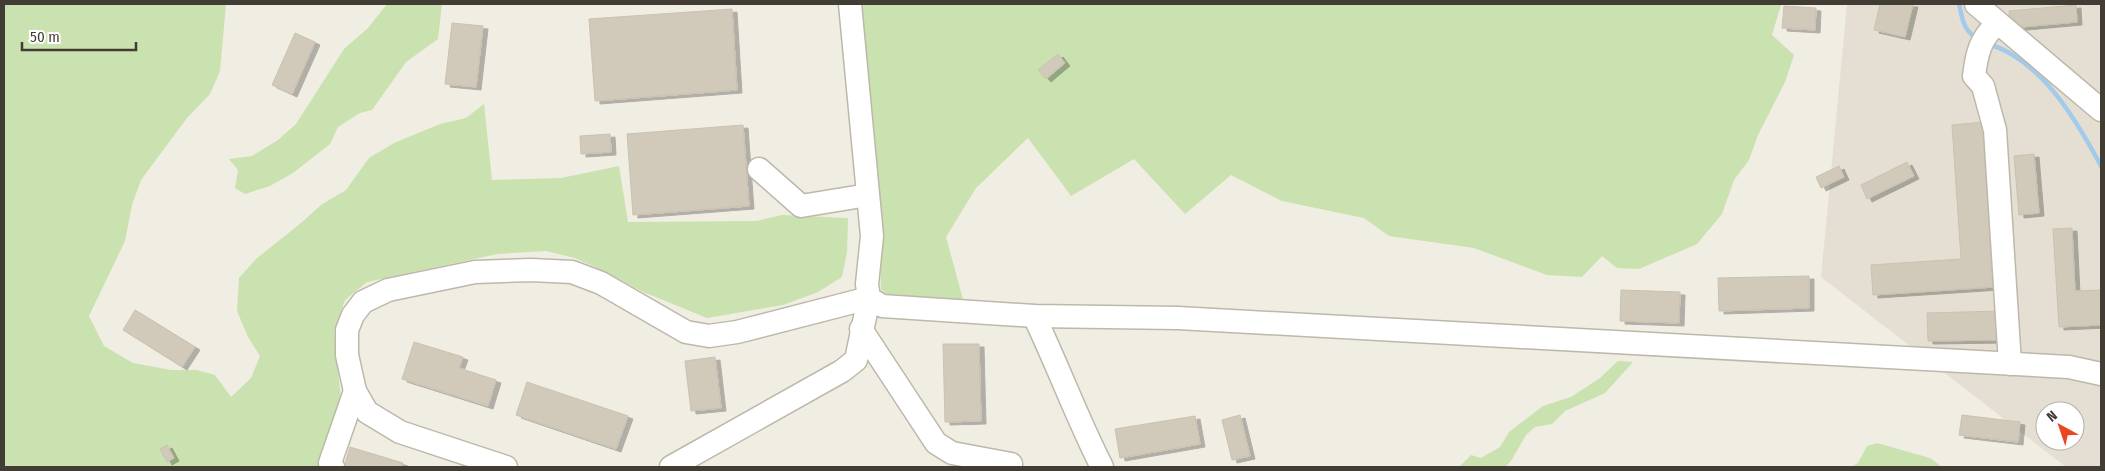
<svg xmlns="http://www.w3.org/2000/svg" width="2105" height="471" font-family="'Fira Sans Condensed',sans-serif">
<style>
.residential{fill:#e4dfd2;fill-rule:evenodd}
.green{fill:#c9e2af}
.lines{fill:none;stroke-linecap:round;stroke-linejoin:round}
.stream{stroke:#a3caea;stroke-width:4.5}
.building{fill:#d1c9ba;stroke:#cbc1ae;filter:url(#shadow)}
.minor-casing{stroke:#beb8aa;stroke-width:25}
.minor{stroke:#fff;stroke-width:22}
</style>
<defs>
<filter id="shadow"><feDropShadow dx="5" dy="3" stdDeviation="0" flood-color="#0004"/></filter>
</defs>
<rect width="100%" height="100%" fill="#f0ede3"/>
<path class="residential" d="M1847,4H2101V467H2066L1821,277ZM2045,411H2075V441H2045Z"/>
<g class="green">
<path d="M4,4H226L220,71L210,94L187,118L141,180L132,205L125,241L89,316L104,346L133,363L171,370H197L215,375L231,397L251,378L260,356L248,337L237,311L239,278L256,259L301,223L321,205L346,190L369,158L394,143L440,124L466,118L484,104L492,180L561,178L619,166L628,222L756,221L782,215L848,218L847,252L842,277L818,292L783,305L707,318L641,291L606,272L575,258L546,251L497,254L367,282L345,300L334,332L341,399L319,467H4Z"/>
<path d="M387,4H442L438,39L406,62L372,110L360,113L338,127L330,144L293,173L270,186L245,194L235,188L238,170L229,159L252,156L278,140L296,124L344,49L368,28Z"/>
<path d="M859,4H1798L1781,5L1772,35L1794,55L1785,82L1758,135L1749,160L1734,180L1722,214L1697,244L1639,269L1617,268L1602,256L1582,277L1547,275L1474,248L1389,236L1364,218L1282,201L1231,175L1185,214L1134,159L1071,196L1028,138L976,188L946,237L964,303L892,300L881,289L879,231Z"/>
<path d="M1618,361L1633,362L1605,393L1565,411L1552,424L1535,427L1526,435L1511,461L1505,467H1459L1471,455L1481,458L1500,447L1509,432L1543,406L1571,397L1600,378Z"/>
<path d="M1877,443L1930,458L1942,467H1851L1858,463L1867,446Z"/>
</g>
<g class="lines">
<g class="stream">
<path d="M1959,4C1962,17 1963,29 1975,37"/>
<path d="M1988,44C2040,58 2077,121 2101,166"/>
</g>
</g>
<g class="building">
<path d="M1880,4H1913L1905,37L1874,30Z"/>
<path d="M2076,5L2077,22L2011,28L2009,11Z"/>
<path d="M1784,6L1816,8L1815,30L1782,28Z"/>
<path d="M732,9L737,90L595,101L589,19Z"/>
<path d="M452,23L483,26L476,87L445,84Z"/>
<path d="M295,33L315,42L292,94L272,85Z"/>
<path d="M1058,54L1065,63L1046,79L1038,70Z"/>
<path d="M1984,122L1995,287L1873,295L1871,265L1961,259L1952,125Z"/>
<path d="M743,125L749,206L633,215L627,134Z"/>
<path d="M610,134L611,152L581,154L580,136Z"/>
<path d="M2034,154L2039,213L2019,215L2014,156Z"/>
<path d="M1907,162L1914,176L1867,199L1861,185Z"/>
<path d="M1839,166L1844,177L1821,188L1816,177Z"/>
<path d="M2072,228L2075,291L2101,290V325L2059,327L2053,229Z"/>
<path d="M1809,276V308L1719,311L1718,278Z"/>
<path d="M1621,290L1680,292L1679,323L1620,321Z"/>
<path d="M135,310L195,347L182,367L123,330Z"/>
<path d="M1999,311V340L1928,341L1927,313Z"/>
<path d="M414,342L463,357L459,368L496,380L488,406L402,379Z"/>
<path d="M943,344H979L981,421L945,422Z"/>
<path d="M715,357L721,408L691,411L685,361Z"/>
<path d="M527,382L628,416L616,449L516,415Z"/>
<path d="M1240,415L1250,456L1232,460L1222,420Z"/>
<path d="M1962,415L2020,422L2018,442L1959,435Z"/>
<path d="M1195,416L1200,444L1120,458L1115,429Z"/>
<path d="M167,445L174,458L167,462L160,449Z"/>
<path d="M350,447L403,463L402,467H344Z"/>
</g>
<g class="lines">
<g class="minor-casing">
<g id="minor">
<path d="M1976,4L2101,110"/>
<path d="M1997,23C1980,40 1977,52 1974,76L1983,86L1995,130L2010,364"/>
<path d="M759,169L801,206L868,195"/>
<path d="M1034,316C1058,366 1077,418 1102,467"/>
<path d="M861,329L936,443L952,453L1011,464"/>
<path d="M333,467L330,463L355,391"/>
<path d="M506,467L400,432L367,412L355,391L347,355V330L353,315L363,302L388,290L475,272L531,270L572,272L601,283L686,332L709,336L737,332L869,298L882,306L1034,316L1178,318L2069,367L2101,374"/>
<path d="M671,467L842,371L856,360L869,298L867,284L872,236L850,4"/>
</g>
</g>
<use href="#minor" class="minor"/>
</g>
<rect width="2105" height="471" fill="none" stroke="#423d34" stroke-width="10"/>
<g transform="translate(2060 426) rotate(320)"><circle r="24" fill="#ffffff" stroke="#b3b1ae"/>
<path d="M0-4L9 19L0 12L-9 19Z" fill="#e94621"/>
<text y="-8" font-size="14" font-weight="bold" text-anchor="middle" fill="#423d34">N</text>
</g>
<path d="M22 42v8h114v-8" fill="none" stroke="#423d34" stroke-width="2.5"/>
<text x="30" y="42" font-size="15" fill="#423d34" stroke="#ffffff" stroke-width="4" paint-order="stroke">50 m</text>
</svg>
